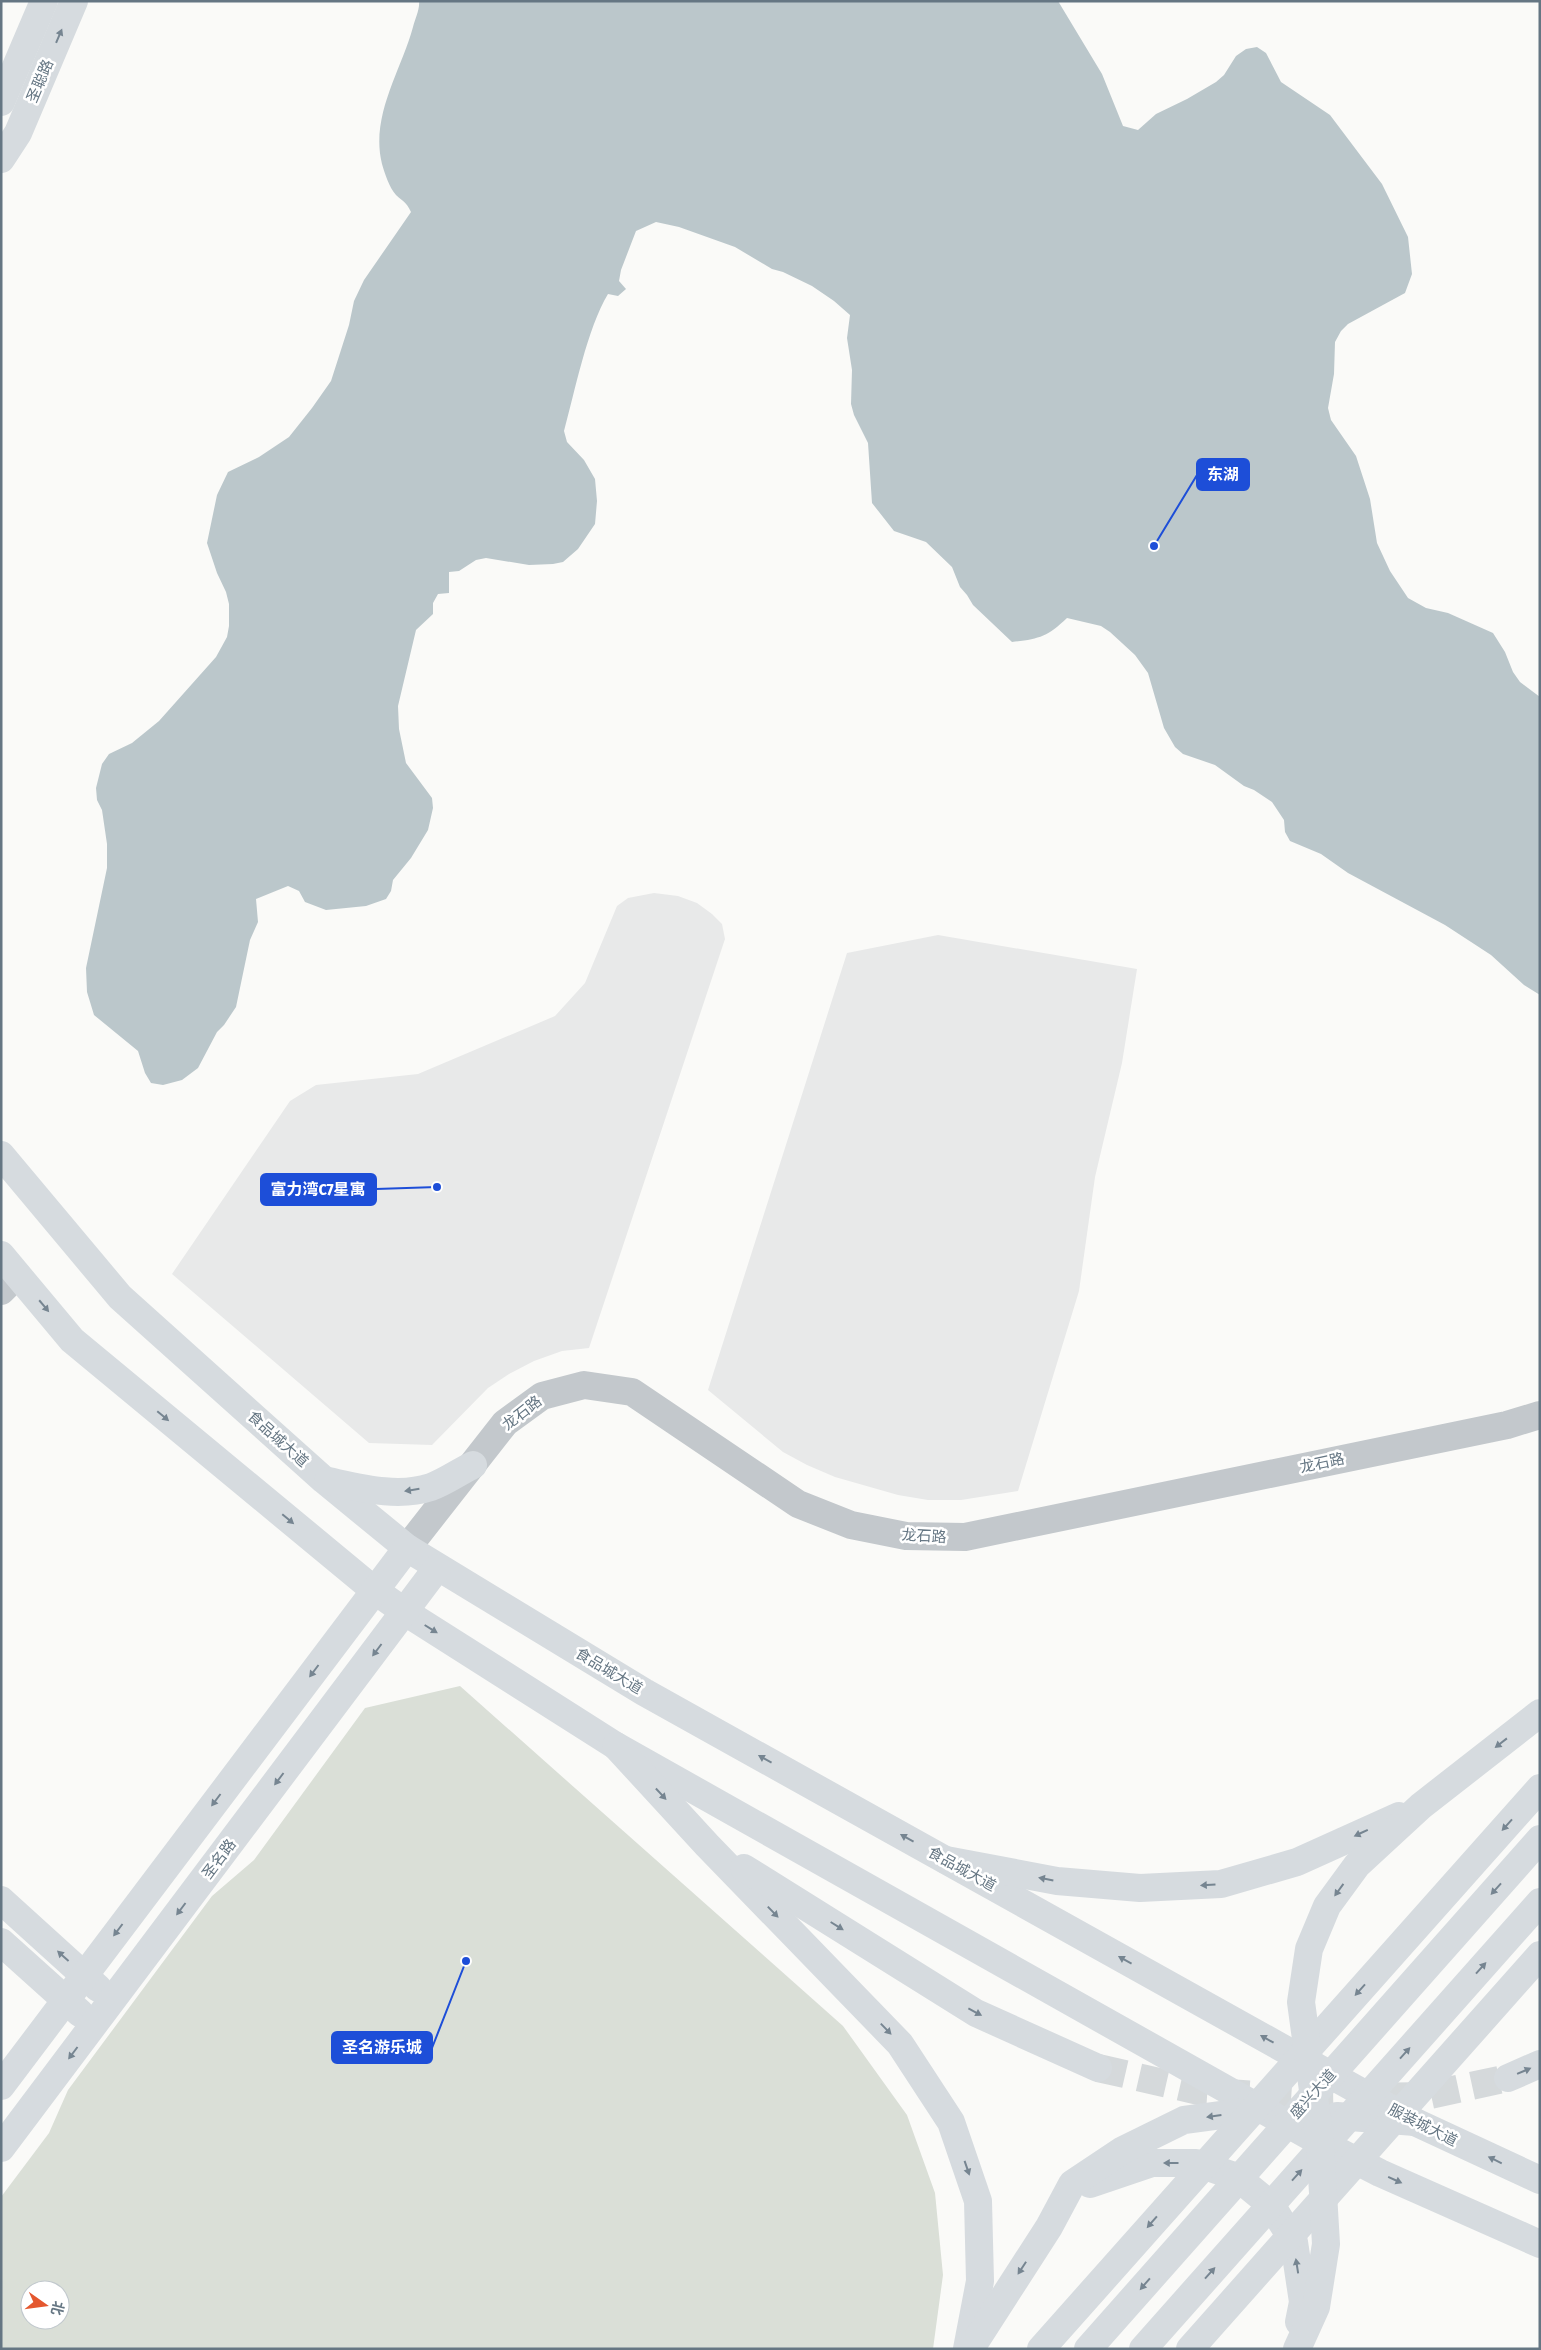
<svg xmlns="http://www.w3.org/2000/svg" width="1541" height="2350" font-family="'Fira Sans Condensed','Noto Sans SC',sans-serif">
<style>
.built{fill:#e8e9e9}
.green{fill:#dadfd7;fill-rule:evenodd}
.water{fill:#bbc7cb}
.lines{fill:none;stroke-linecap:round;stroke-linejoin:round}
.highway-tunnel{stroke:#d5d9db;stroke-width:28;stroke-dasharray:28 14;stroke-linecap:butt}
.minor{stroke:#c3c8cc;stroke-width:28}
.major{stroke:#d6dbdf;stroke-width:28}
.highway{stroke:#d6dbdf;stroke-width:28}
.oneway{fill:#768591}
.labels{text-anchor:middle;stroke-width:5;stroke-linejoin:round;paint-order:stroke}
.street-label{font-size:15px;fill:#657683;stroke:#fff}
.leader{fill:none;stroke:#1d4ed8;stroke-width:2}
.callout-dot{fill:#1d4ed8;stroke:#fff;stroke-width:2}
.callout{fill:#1d4ed8;stroke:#1d4ed8;stroke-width:2}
.callout-label{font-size:16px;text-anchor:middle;font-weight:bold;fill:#fff}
</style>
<rect width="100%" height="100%" fill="#fafaf8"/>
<g class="built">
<path d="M654,893L678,896L697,903L712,914L722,924L725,939L589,1348L562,1351L534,1361L509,1374L488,1388L432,1445L369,1443L172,1274L290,1101L316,1085L418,1074L555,1016L585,983L617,906L628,898Z"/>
<path d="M938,935L1137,969L1122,1063L1095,1177L1079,1291L1018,1491L961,1500H928L898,1495L835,1477L807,1465L783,1452L708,1390L847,953Z"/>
</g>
<path class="green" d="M460,1686L843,2026L907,2115L935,2193L943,2275L933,2349H1V2197L49,2133L68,2090L212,1896L254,1860L365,1708ZM30,2290H60V2320H30Z"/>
<path class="water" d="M419,1H1058L1102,74L1123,126L1138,130L1156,114L1187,99L1216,82L1224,75L1236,56L1246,49L1257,47L1266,53L1281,82L1330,115L1382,184L1408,237L1412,274L1405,293L1348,324L1341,331L1335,342L1334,374L1328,408L1331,420L1356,456L1370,499L1377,543L1390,571L1408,598L1426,608L1448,613L1493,633L1505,652L1513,672L1520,682L1540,697V995L1524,985L1491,955L1445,925L1348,873L1321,854L1290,841L1285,832L1284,820L1272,802L1254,790L1244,786L1215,765L1183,754L1175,747L1164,728L1148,673L1135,655L1110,632L1101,626L1067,618C1047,637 1039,639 1012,642L973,605L967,595L960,587L952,567L926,542L894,531L872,503L868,443L854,415L851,404L852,370L847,338L850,315L834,301L812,286L783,272L772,269L735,247L679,227L656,222L636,231L621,270L619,281L626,289L618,296L608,294C587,329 575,391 564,431L567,442L584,460L595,479L597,501L595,524L578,549L563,562L553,564L529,565L486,558L476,560L459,571L449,572V593L438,594L433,603V614L416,630L398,706L399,729L406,763L432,798L433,808L428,830L411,858L393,880L391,891L386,899L366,906L326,910L305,902L299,891L288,886L256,899L258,922L250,940L236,1007L224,1025L217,1032L198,1068L182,1080L163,1085L151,1083L145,1073L138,1051L94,1015L87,992L86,968L107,868V844L102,810L97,800L96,788L102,764L109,754L132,743L159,721L216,657L227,637L229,626V604L226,592L217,573L207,543L217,495L228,472L259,457L289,437L312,408L331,381L349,325L354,301L364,280L411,212C406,201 403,202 396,195C389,187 385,174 382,164C370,116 401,71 413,27C415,19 420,9 419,1Z"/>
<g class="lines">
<path class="highway-tunnel" d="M1098,2068L1199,2091L1303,2098L1425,2096L1508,2078"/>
<g class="minor">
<path d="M1,1291L17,1275"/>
<path d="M407,1548L505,1423L542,1396L584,1385L632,1392L798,1504L851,1525L906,1536L965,1537L1507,1425L1540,1415"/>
</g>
<g class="major">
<path d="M1,102L44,1"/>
<path d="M1,159L18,133L74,1"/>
<path d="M1,1155L120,1297L324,1480L407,1548L644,1692L1415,2122L1540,2180"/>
<path d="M1,1255L72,1340L374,1590L405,1612L616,1746L1320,2142L1380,2173L1540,2244"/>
<path d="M328,1481C361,1488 398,1498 431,1487C445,1482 459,1472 473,1465"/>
<path d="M1,1900L98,1988"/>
<path d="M1,1942L80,2013"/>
<path d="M1,2086L407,1548"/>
<path d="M1,2148L437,1568"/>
</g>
<g class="highway">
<path d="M616,1746L707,1845L900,2044L951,2122L978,2201L980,2281L967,2349"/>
<path d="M946,1860L1057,1881L1140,1888L1221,1884L1297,1862L1399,1816"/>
<path d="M744,1868L976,2013L1098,2068"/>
<path d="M1508,2078L1540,2064"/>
<path d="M1337,2116L1415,2122"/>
<path d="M1090,2184L1152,2163H1196L1237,2177L1271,2205L1294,2242L1303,2302L1299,2322"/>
<path d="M973,2345L1049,2227L1072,2184L1123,2150L1184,2120L1259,2110"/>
<path d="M1041,2349L1540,1788"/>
<path d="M1088,2349L1540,1839"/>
<path d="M1143,2349L1540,1902"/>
<path d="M1190,2349L1540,1955"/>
<path d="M1297,2349L1316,2307L1326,2244L1320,2142L1301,2002L1309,1949L1327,1906L1357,1865L1421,1806L1540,1713"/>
</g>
</g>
<defs><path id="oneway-solid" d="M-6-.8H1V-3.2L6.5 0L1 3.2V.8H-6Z" transform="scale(1.25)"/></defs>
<g class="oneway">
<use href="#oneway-solid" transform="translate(59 36) rotate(-67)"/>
<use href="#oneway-solid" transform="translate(44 1306) rotate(50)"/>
<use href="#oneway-solid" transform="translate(163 1416) rotate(40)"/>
<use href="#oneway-solid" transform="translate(412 1490) rotate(171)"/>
<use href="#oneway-solid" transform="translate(288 1519) rotate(40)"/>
<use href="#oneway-solid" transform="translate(431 1629) rotate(32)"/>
<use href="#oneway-solid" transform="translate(377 1650) rotate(127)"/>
<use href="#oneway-solid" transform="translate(314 1671) rotate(127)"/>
<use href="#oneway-solid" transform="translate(1501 1743) rotate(142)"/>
<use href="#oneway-solid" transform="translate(765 1759) rotate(-151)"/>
<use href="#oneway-solid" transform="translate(279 1779) rotate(127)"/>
<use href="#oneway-solid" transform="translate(661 1794) rotate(47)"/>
<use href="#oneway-solid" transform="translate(216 1800) rotate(127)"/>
<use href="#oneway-solid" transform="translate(1507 1825) rotate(132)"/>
<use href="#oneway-solid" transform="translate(1361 1833) rotate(155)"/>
<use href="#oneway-solid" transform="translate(907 1838) rotate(-151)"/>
<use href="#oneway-solid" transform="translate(1046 1879) rotate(-169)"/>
<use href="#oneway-solid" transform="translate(1208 1885) rotate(177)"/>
<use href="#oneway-solid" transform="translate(1496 1889) rotate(132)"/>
<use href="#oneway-solid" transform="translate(1339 1890) rotate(126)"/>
<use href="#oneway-solid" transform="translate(181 1909) rotate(127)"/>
<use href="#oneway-solid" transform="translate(773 1912) rotate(46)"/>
<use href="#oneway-solid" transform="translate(837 1926) rotate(32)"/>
<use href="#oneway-solid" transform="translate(118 1930) rotate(127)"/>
<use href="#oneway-solid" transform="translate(63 1956) rotate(-138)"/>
<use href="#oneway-solid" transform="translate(1125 1960) rotate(-151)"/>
<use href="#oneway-solid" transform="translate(1481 1968) rotate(-48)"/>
<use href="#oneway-solid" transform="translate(1360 1990) rotate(132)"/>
<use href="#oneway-solid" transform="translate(975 2012) rotate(28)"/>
<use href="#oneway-solid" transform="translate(886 2029) rotate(46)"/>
<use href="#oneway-solid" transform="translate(1267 2039) rotate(-151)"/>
<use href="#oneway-solid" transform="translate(73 2053) rotate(127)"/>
<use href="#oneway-solid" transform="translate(1405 2053) rotate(-48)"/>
<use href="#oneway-solid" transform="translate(1524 2071) rotate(-23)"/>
<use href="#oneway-solid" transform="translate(1214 2116) rotate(172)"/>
<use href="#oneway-solid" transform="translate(1495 2160) rotate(-154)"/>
<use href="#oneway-solid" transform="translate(1171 2163) rotate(180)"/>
<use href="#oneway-solid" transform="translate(967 2168) rotate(71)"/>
<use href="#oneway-solid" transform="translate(1297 2175) rotate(-48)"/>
<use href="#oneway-solid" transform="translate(1395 2180) rotate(24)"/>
<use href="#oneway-solid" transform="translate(1152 2222) rotate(131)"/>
<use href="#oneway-solid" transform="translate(1297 2266) rotate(-99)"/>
<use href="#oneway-solid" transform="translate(1022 2268) rotate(123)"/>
<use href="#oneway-solid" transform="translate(1210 2273) rotate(-48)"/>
<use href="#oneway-solid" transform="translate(1145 2284) rotate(131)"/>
</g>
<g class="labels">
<g class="street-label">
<text transform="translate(40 81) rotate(-67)" y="5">圣聪路</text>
<text transform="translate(522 1413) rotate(-38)" y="5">龙石路</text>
<text transform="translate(278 1439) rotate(42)" y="5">食品城大道</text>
<text transform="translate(1322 1463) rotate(-12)" y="5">龙石路</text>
<text transform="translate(924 1536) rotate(3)" y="5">龙石路</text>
<text transform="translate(609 1671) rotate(31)" y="5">食品城大道</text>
<text transform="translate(219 1859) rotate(-53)" y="5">圣名路</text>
<text transform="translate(962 1869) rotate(29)" y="5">食品城大道</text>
<text transform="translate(1313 2094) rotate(-48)" y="5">盛兴大道</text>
<text transform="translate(1423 2125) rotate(27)" y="5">服装城大道</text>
</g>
</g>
<path class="leader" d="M1154 546L1197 475M437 1187L376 1189M466 1961L432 2048"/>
<g class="callout-dot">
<circle cx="1154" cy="546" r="5"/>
<circle cx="437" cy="1187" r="5"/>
<circle cx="466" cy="1961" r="5"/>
</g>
<g class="callout">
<rect x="1197" y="459" width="52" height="31" rx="5"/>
<rect x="261" y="1174" width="115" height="31" rx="5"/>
<rect x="332" y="2032" width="100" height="31" rx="5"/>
</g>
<g class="callout-label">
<text x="1223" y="480">东湖</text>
<text x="318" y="1195">富力湾C7星寓</text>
<text x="382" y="2053">圣名游乐城</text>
</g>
<rect width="1541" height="2350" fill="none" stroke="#657683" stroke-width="5"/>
<g transform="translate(45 2305) rotate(104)"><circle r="24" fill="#ffffff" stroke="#c1c8cd"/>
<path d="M0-4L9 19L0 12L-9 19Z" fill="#e4572e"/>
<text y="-8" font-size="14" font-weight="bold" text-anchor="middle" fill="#657683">北</text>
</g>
</svg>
